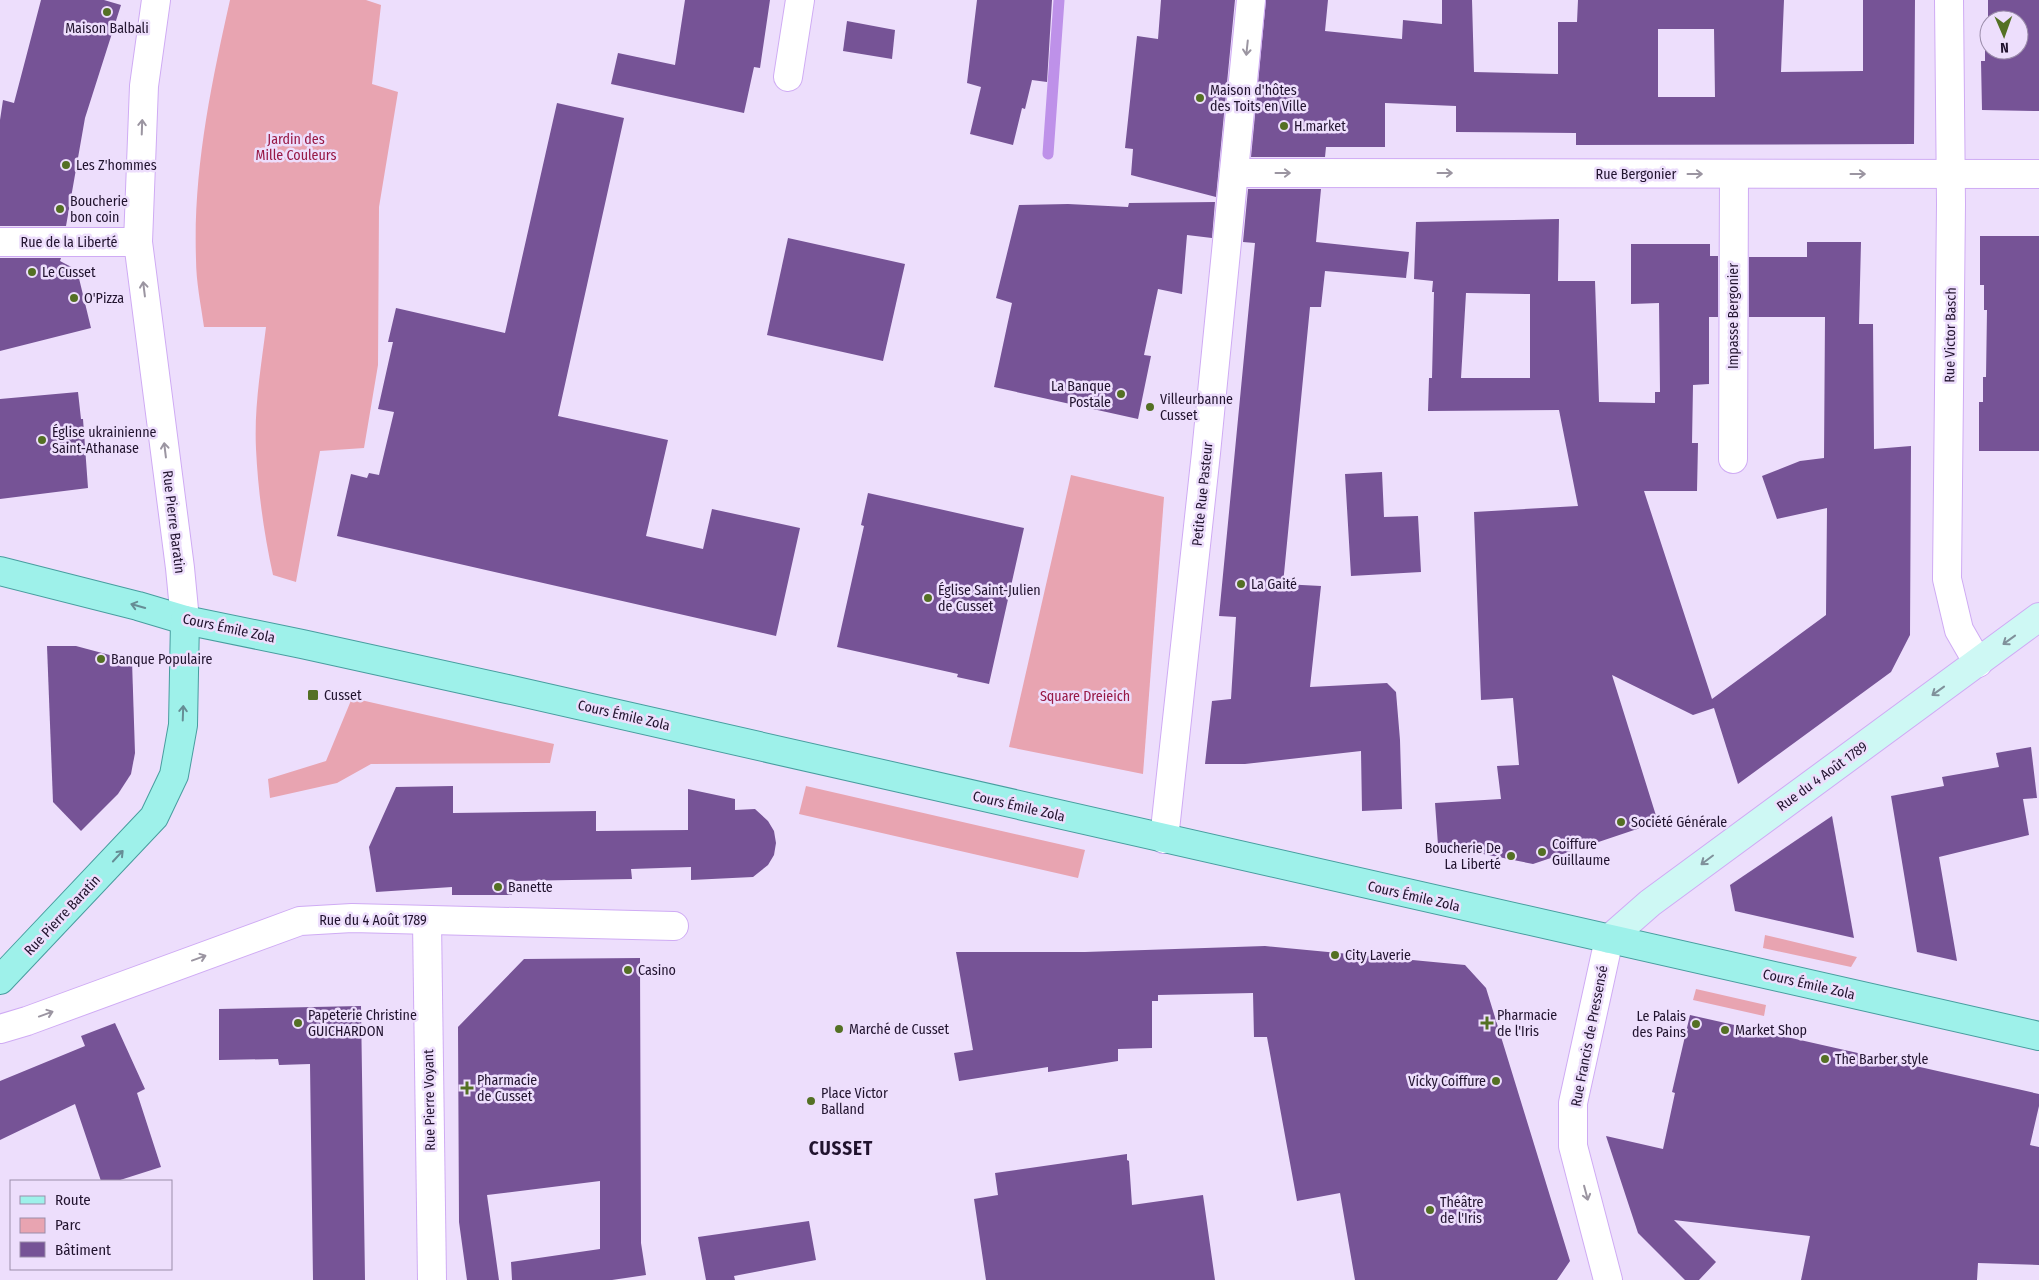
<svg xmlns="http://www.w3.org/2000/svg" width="2039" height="1280" font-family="'Fira Sans Condensed',sans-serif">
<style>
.green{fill:#e8a4b1}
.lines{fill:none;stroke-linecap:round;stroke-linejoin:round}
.stream{stroke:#be91e9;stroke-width:11}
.building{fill:#765396;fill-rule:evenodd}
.minor-casing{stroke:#cfabf4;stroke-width:30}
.tertiary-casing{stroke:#cfabf4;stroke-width:30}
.secondary-casing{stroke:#cfabf4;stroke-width:30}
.primary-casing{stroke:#489d9f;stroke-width:30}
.minor{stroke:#fff;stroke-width:28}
.tertiary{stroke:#fff;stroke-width:28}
.secondary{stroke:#cef8f4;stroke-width:28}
.primary{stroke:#9ef1ea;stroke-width:28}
.oneway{stroke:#9b95a1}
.oneway2{stroke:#668d95}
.oneway3{stroke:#80919b}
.poi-dot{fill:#547024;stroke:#eddefc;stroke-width:2}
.labels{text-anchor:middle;stroke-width:5;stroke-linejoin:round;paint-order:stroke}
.poi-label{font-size:14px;fill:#21132e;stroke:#eddefc;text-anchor:start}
.park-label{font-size:14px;fill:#971845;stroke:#eddefc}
.street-label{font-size:14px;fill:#21132e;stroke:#eddefc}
.district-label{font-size:19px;font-weight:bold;letter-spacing:1px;fill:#21132e;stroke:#eddefc}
</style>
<rect width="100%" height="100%" fill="#eddefc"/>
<g class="green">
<path d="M230,0H366L381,5L372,84L398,92L379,207L378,365L364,448L320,451L296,582L273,575C264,534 258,491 256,449C254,408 261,367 266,327H204C201,305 196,282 196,259C193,171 211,85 230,0Z"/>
<path d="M1071,475L1164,497L1143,774L1009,747Z"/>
<path d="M352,698L554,744L550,763L371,764L337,783L270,798L268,779L326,761Z"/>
<path d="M806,786L1085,850L1078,878L799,814Z"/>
<path d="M1765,935L1857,957L1851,967L1763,948Z"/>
<path d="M1696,989L1766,1005L1764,1016L1693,1000Z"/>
</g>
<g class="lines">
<path class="stream" d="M1048,154L1059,0"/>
</g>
<g class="building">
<path d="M41,0H104L121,5L85,118L66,226H0V120L3,100L14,103Z"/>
<path d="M685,0H770L760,68L754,67L744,113L611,84L618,53L675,65Z"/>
<path d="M977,0H1052L1047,82L1032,80L1025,109L1022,108L1013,145L970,134L981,87L967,83Z"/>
<path d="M1161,0H1235L1216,197L1131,175L1133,149L1125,148L1137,36L1158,39Z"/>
<path d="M1266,0H1328L1325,31L1402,39L1403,20L1442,24V0H1472L1474,72L1558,74V22H1577L1578,0H1784L1781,72L1863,71V0H1915L1914,144L1576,145V133L1456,132V106L1385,103V147H1326L1325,157H1251ZM1658,29H1714L1715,97H1658Z"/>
<path d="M1988,0H2039V111L1982,110L1981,61H1985V36L1988,37ZM1989,20H2019V50H1989Z"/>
<path d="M847,21L895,30L892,59L843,51Z"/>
<path d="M557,103L624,118L558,416L668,440L646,536L703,549L712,509L800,528L776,636L337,536L351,474L367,478L369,473L379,475L394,412L378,409L393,342H388L396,308L505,333Z"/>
<path d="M1248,189H1321L1316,242L1409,252L1406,278L1325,271L1321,307H1310L1283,584L1321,586L1310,687L1387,683L1396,692L1400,740L1402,809L1362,811L1361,751L1245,764H1205L1212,701L1231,699L1236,617L1219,616L1255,243L1243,242Z"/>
<path d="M1215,202L1212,238L1187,235L1182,294L1158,289L1144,355L1151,356L1138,419L994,387L1012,303L996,298L1019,205L1068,204L1128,207L1129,203Z"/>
<path d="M1559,219L1558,281H1595L1599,402L1655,403V392H1660L1659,303L1631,304V244H1710V256H1718V317H1709V384L1693,385L1692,443H1698L1697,491H1644L1712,699L1826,615L1827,508L1777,519L1762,476L1800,461L1824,458L1825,317H1749V257H1807V242H1861L1859,324H1873L1874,449L1911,446L1910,635L1891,672L1738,784L1714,708L1693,715L1612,675L1658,822L1533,864L1438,845L1435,803L1501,799L1497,766L1519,765L1513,698L1481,700L1474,512L1578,506L1559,410L1428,411L1429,378H1432L1434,292H1432L1433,281L1414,279L1416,222ZM1466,293L1530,294V378H1461Z"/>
<path d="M1980,236H2039V451H1979V402H1983V377H1986L1987,310H1984V285H1980Z"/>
<path d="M788,238L905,264L883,361L767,335Z"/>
<path d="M0,258H61L60,261L77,270L91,328L0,351Z"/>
<path d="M78,392L81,419H83L88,488L0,499V399Z"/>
<path d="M1382,472L1384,517L1418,516L1421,572L1351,576L1345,474Z"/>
<path d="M868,493L1024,528L989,684L957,677L958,674L837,647L864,526L861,525Z"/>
<path d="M47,646H76L132,661L135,753L131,774L118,794L81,831L53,802Z"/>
<path d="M2031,747L2037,798L2023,799L2029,835L1939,857L1957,961L1917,952L1891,796L1944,786L1942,777L1999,767L1996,753Z"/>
<path d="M453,786V813L596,811V831L688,830V789L735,799V810L755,809L768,821L774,831L776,843L774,855L768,865L753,877L691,880V867L631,869L632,879L512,881V895H452V887L376,892L369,847L396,787Z"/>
<path d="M1832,816L1854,938L1735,911L1730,885Z"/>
<path d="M1265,946L1465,965L1486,988L1570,1261L1557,1280H1355L1340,1193L1297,1201L1267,1037H1254L1253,993L1158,995V1001H1152V1048L1118,1049V1061L1048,1072V1067L959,1081L954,1053L973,1050L956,952H1085Z"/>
<path d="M640,958L641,1243L646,1275L612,1280H512L511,1262L600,1249V1181L487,1195L499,1280H467L459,1222L458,1027L524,959Z"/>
<path d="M361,1006L365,1280H313L310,1064L279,1065L278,1059L219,1060V1009Z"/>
<path d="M1690,1015L2039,1094V1106L2030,1145L2039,1147V1265L1978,1263L1977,1280H1801L1810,1236L1674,1220L1716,1262L1699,1280H1685L1638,1233L1606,1136L1663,1149L1675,1093L1672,1092Z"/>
<path d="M115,1023L145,1089L137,1093L161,1167L117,1181H101L75,1104L0,1140V1081L85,1046L81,1036Z"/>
<path d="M1127,1154V1160L1129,1161L1132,1205L1203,1195L1215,1280H986L974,1199L998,1195L995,1173Z"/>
<path d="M809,1221L816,1260L734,1276L735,1280H706L698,1237Z"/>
</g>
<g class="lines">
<g class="minor-casing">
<g id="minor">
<path d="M156,0L144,86L138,242L180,568L185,620"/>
<path d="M1949,0L1951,204L1947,579L1959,630L1978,663"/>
<path d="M788,77L800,0"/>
<path d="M1234,173L2039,174"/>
<path d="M0,242H138"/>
<path d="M1733,459L1734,174"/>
<path d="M1164,839L1206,453L1251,0"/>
<path d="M427,921L432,1280"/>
<path d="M0,1029L27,1021L300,921L352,918L674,926"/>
</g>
</g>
<g class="tertiary-casing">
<path id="tertiary" d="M1608,1280L1573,1146V1103L1609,939"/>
</g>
<g class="secondary-casing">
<path id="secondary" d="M1609,939L1650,903L2039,617"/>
</g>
<g class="primary-casing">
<g id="primary">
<path d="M0,571L138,606L185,620L302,644L507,689L2039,1036"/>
<path d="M0,980L154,817L174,775L183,725L185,620"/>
</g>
</g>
<use href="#minor" class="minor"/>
<use href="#tertiary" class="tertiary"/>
<use href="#secondary" class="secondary"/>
<use href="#primary" class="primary"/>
</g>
<defs><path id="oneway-shaft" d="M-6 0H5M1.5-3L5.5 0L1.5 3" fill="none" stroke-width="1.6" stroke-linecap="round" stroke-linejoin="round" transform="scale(1.25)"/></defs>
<g class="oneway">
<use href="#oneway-shaft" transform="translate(1247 48) rotate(96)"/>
<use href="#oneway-shaft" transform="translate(142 127) rotate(-88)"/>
<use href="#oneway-shaft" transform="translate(1283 173)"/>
<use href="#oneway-shaft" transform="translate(1445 173)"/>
<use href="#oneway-shaft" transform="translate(1695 174)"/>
<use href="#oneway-shaft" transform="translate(1858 174)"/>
<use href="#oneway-shaft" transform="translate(144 289) rotate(-97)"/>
<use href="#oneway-shaft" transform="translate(165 450) rotate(-97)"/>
<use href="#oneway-shaft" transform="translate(199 958) rotate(-20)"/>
<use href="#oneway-shaft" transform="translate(46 1014) rotate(-20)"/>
<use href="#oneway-shaft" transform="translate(1586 1193) rotate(75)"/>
</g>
<g class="oneway2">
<use href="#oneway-shaft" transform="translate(138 606) rotate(-164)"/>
<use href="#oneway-shaft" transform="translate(183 713) rotate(-88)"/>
<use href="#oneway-shaft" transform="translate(118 856) rotate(-47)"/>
</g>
<g class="oneway3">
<use href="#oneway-shaft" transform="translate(2009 640) rotate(144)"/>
<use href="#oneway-shaft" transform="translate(1938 691) rotate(144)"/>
<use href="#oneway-shaft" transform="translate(1707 860) rotate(143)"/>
</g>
<g class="poi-dot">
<circle cx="107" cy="12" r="5"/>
<circle cx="1200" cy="98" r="5"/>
<circle cx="1284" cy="126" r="5"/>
<circle cx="66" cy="165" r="5"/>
<circle cx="60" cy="209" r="5"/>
<circle cx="32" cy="272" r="5"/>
<circle cx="74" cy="298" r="5"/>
<circle cx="1121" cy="394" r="5"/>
<circle cx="1150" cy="407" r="5"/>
<circle cx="42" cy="440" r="5"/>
<circle cx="1241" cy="584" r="5"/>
<circle cx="928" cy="598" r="5"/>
<circle cx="101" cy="659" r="5"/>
<rect x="307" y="689" width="12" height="12" rx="2.5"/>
<circle cx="1621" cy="822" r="5"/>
<circle cx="1542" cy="852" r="5"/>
<circle cx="1511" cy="856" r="5"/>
<circle cx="498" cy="887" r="5"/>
<circle cx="1335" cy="955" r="5"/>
<circle cx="628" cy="970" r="5"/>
<circle cx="298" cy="1023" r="5"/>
<path d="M1484.5 1015.5h5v5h5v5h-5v5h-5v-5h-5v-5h5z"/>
<circle cx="1696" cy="1024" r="5"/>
<circle cx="839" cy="1029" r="5"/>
<circle cx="1725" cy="1030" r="5"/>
<circle cx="1825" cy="1059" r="5"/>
<circle cx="1496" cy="1081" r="5"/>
<path d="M464.5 1080.5h5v5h5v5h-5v5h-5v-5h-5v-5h5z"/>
<circle cx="811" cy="1101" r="5"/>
<circle cx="1430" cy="1210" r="5"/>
</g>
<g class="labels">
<g class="poi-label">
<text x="107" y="33" text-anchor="middle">Maison Balbali</text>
<text x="1210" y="95">Maison d'hôtes<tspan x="1210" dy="16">des Toits en Ville</tspan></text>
<text x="1294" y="131">H.market</text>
<text x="76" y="170">Les Z'hommes</text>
<text x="70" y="206">Boucherie<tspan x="70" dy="16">bon coin</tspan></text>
<text x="42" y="277">Le Cusset</text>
<text x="84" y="303">O'Pizza</text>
<text x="1111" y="391" text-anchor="end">La Banque<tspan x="1111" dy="16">Postale</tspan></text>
<text x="1160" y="404">Villeurbanne<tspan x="1160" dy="16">Cusset</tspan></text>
<text x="52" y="437">Église ukrainienne<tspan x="52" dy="16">Saint-Athanase</tspan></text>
<text x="1251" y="589">La Gaité</text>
<text x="938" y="595">Église Saint-Julien<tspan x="938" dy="16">de Cusset</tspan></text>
<text x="111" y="664">Banque Populaire</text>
<text x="324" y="700">Cusset</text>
<text x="1631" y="827">Société Générale</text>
<text x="1552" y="849">Coiffure<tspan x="1552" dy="16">Guillaume</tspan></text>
<text x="1501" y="853" text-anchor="end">Boucherie De<tspan x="1501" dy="16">La Liberté</tspan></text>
<text x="508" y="892">Banette</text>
<text x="1345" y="960">City Laverie</text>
<text x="638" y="975">Casino</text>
<text x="308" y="1020">Papeterie Christine<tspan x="308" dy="16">GUICHARDON</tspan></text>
<text x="1497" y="1020">Pharmacie<tspan x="1497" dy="16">de l'Iris</tspan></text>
<text x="1686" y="1021" text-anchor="end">Le Palais<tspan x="1686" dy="16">des Pains</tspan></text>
<text x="849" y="1034">Marché de Cusset</text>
<text x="1735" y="1035">Market Shop</text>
<text x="1835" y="1064">The Barber style</text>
<text x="477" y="1085">Pharmacie<tspan x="477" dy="16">de Cusset</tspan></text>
<text x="1486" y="1086" text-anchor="end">Vicky Coiffure</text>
<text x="821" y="1098">Place Victor<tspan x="821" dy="16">Balland</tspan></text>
<text x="1440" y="1207">Théâtre<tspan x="1440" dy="16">de l'Iris</tspan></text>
</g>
<g class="park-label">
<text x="296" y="144">Jardin des<tspan x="296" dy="16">Mille Couleurs</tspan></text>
<text x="1085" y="701">Square Dreieich</text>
</g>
<g class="street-label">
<text x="1636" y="179">Rue Bergonier</text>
<text x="69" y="247">Rue de la Liberté</text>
<text transform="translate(1733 316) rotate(-90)" y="5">Impasse Bergonier</text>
<text transform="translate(1950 335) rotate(-89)" y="5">Rue Victor Basch</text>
<text transform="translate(1202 494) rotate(-84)" y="5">Petite Rue Pasteur</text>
<text transform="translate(174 522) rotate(83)" y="5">Rue Pierre Baratin</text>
<text transform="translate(229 628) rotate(12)" y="5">Cours Émile Zola</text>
<text transform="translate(624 715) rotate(13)" y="5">Cours Émile Zola</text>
<text transform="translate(1822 776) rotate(-36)" y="5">Rue du 4 Août 1789</text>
<text transform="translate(1019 806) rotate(13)" y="5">Cours Émile Zola</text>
<text transform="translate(1414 896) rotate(13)" y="5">Cours Émile Zola</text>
<text transform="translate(62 915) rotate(-47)" y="5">Rue Pierre Baratin</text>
<text x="373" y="925">Rue du 4 Août 1789</text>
<text transform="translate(1809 984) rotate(13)" y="5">Cours Émile Zola</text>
<text transform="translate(1589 1036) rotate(-79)" y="5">Rue Francis de Pressensé</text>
<text transform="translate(429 1100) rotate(-91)" y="5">Rue Pierre Voyant</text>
</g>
<g class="district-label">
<text x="841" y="1155">CUSSET</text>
</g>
</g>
<rect x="10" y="1180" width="162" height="90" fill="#eddefc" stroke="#9b8daa"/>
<rect x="20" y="1196" width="25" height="8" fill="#9ef1ea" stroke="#9b8daa"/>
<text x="55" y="1205" font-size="15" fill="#21132e">Route</text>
<rect x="20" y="1218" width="25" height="15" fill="#e8a4b1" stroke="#9b8daa"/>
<text x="55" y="1230" font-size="15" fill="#21132e">Parc</text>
<rect x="20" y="1242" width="25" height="15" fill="#765396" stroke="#9b8daa"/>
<text x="55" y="1255" font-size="15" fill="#21132e">Bâtiment</text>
<g transform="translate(2004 35) rotate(178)"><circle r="24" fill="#eddefc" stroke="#9b8daa"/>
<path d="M0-4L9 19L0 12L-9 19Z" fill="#547024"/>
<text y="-8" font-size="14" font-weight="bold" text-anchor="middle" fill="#21132e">N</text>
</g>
</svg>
